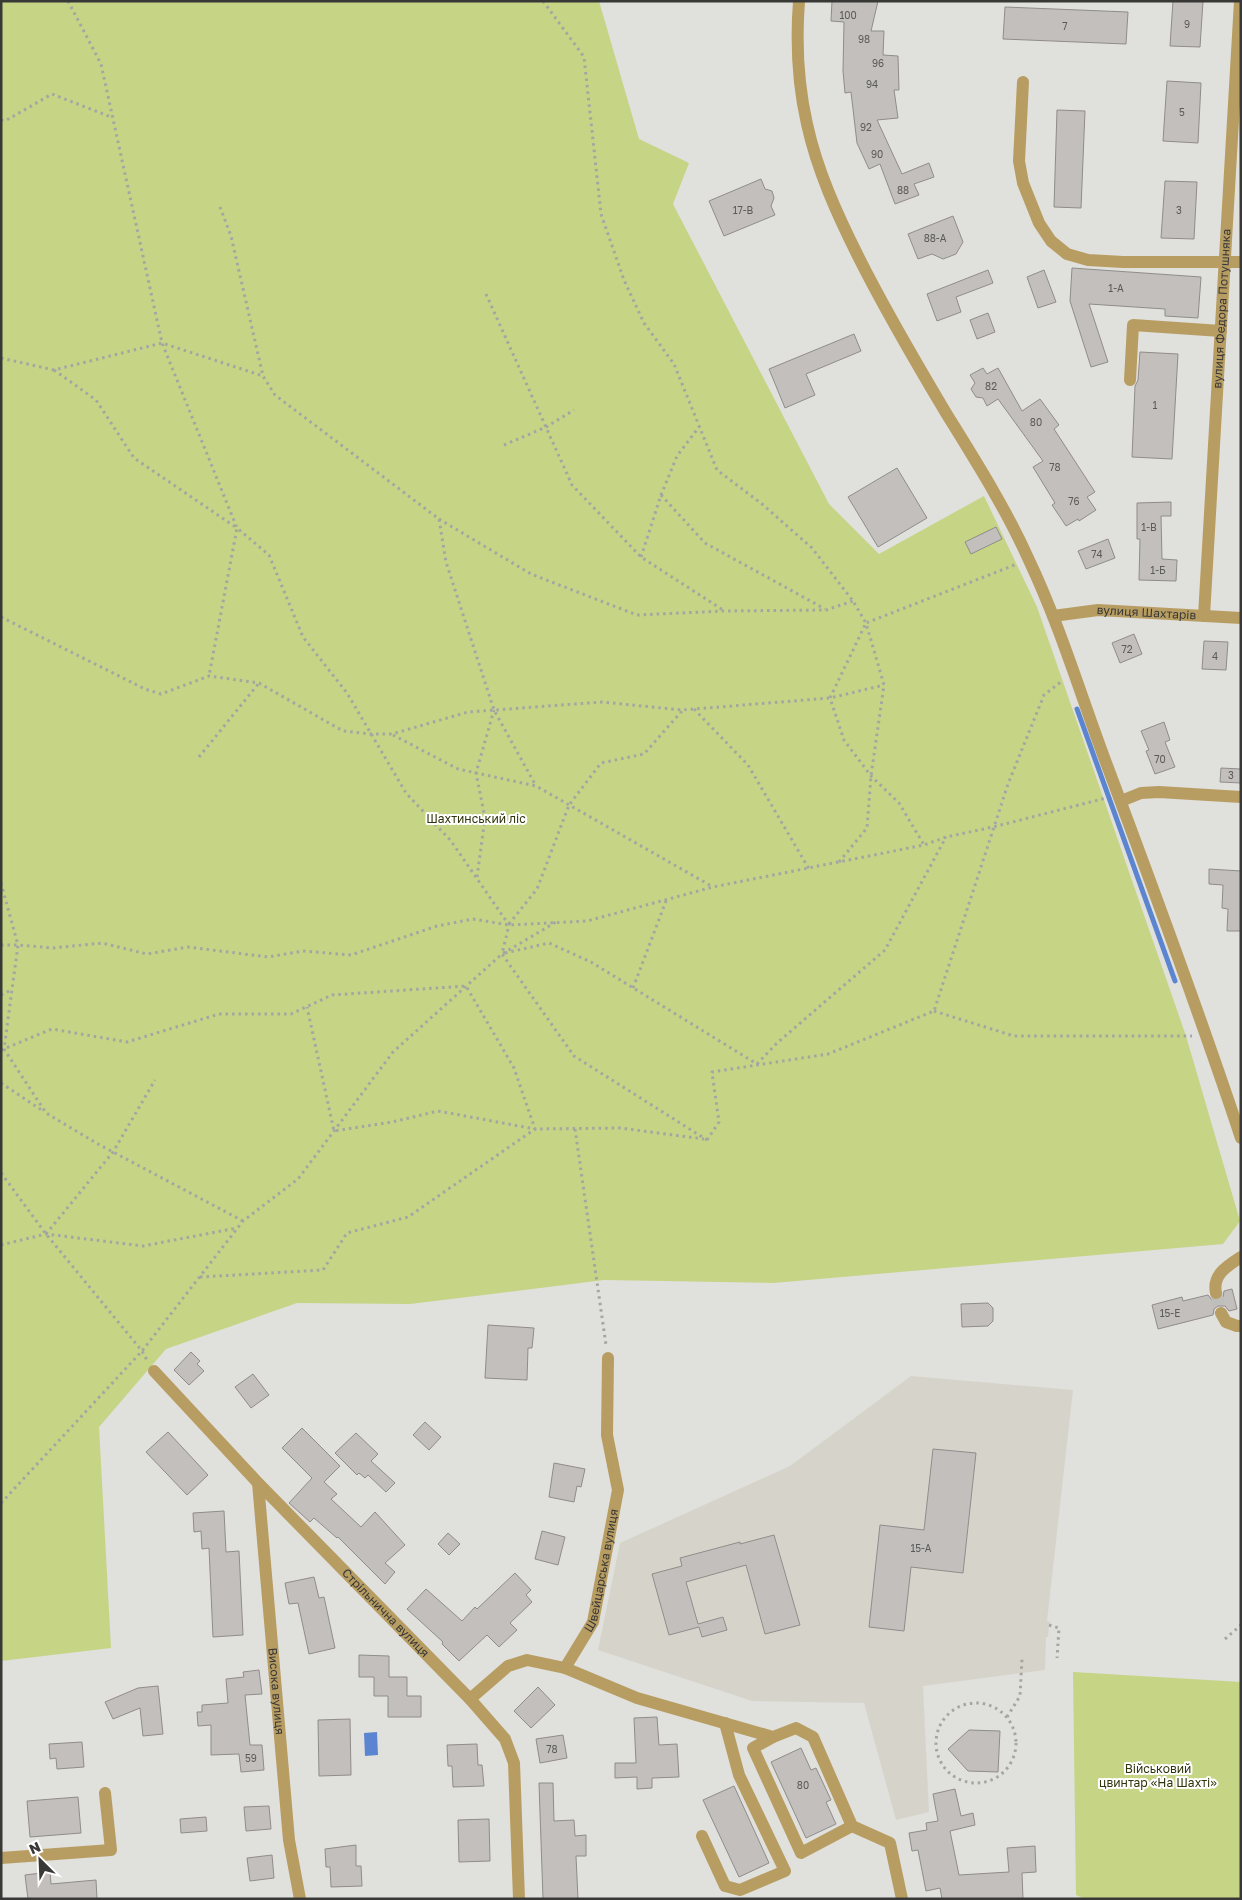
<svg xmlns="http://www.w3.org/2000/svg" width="1242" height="1900" font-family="'Golos Text',sans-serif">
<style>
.built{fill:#d6d4ca}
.green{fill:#c6d485}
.water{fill:#5b85d1}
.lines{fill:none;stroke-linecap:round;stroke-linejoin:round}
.stream{stroke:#5b85d1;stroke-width:5}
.building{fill:#c2bfbd;stroke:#908c8b}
.minor-tunnel{stroke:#bebebb;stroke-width:12;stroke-dasharray:12 6;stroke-linecap:butt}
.path{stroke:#a5a5a2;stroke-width:3;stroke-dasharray:2.5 4;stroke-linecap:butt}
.minor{stroke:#b89d62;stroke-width:12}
.labels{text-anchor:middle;stroke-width:4;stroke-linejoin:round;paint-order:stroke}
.number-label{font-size:10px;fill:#5a5a58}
.street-label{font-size:12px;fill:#383837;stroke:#fff}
.park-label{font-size:12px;fill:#30350b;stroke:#fff}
</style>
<rect width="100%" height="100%" fill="#e0e0dc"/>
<path class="built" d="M911,1376L1073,1390L1047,1621L1050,1622L1049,1625L1048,1637H1046L1045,1670L923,1686L929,1812L896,1820L864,1703L752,1701L598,1650L620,1543L790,1466Z"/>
<g class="green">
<path d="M1,1H599L639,139L689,163L673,204L829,504L879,554L984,496L1037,607L1186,1036L1240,1221L1223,1244L773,1283L604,1280L410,1304L297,1303L166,1349L99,1427L111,1648L1,1661Z"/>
<path d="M1073,1672L1241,1682V1899H1085L1076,1895Z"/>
</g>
<path class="water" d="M377,1732L378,1755L365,1756L364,1733Z"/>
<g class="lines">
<path class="stream" d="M1077,709L1175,981"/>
</g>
<g class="building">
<path d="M832,1H878L871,31H884L883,55L898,56L899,90H894L898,118L877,120L902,174L929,163L934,177L914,184L919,195L895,204L880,164L869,169L857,143L851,92L845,93L843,71L844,22L831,21Z"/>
<path d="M1173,1H1203L1200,47L1170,46Z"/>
<path d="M1005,7L1128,12L1126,44L1003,39Z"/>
<path d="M1167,81L1201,83L1198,143L1163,141Z"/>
<path d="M1057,110L1085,111L1081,208L1054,207Z"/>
<path d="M761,179L765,189L772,191L774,198L771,206L775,215L724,236L709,201Z"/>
<path d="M1165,181L1197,182L1194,239L1161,238Z"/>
<path d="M953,216L963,242L956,254L943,259L932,254L918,259L908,234Z"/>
<path d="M1072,268L1201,277L1198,318L1165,316V309L1089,304L1108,362L1091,367L1070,301Z"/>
<path d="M988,270L993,283L956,297L961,312L937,321L927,294Z"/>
<path d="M1044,270L1056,302L1038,308L1027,277Z"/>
<path d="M988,313L995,332L977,339L970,320Z"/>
<path d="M854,334L861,351L806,374L815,395L785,408L769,369Z"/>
<path d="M1140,352L1178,354L1172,459L1132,457L1135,386L1138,380Z"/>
<path d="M983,368L987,374L998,368L1022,411L1040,399L1059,425L1054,429L1095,492L1087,497L1096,510L1079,521L1078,519L1066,526L1052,505L1055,503L1033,467L1043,461L998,399L987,406L983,398L976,397L971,389L975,383L970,375Z"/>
<path d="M897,468L927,518L878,547L848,497Z"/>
<path d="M1171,502V516H1161L1162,559L1177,560L1176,581L1139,580L1140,539H1137V503Z"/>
<path d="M996,527L1002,539L971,554L965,542Z"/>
<path d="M1108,539L1115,558L1086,569L1078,551Z"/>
<path d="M1134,634L1142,654L1120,663L1112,643Z"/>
<path d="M1204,641L1228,642L1226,670L1202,669Z"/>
<path d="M1164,722L1170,740L1165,742L1175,767L1155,774L1146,751L1149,750L1141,731Z"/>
<path d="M1221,768L1241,769V783L1220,782Z"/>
<path d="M1209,869L1241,871V931H1227L1228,909L1222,908L1223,885L1209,884Z"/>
<path d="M1232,1289L1237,1309L1229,1311L1225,1306H1218L1214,1309L1213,1315L1158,1329L1152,1305L1182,1297L1183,1301L1208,1295L1212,1300L1217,1301L1223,1297L1224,1291Z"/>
<path d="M988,1303L993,1308V1321L988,1326L962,1327L961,1304Z"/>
<path d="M488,1325L534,1328L532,1348H528L527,1380L485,1378Z"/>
<path d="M191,1352L200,1361L197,1364L204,1371L189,1385L174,1370Z"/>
<path d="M253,1374L269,1395L251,1408L235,1387Z"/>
<path d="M425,1422L441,1437L429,1450L413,1435Z"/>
<path d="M302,1428L340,1466L324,1482L337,1494L331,1499L361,1527L375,1512L405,1545L385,1563L395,1572L385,1584L338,1537L337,1538L314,1518L310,1522L289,1503L312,1478L282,1448Z"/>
<path d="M168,1432L208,1475L187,1495L146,1452Z"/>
<path d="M356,1433L378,1454L371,1461L395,1483L386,1492L368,1475L365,1478L359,1473L357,1475L335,1453Z"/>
<path d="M933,1449L976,1453L963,1573L911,1567L904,1631L869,1627L880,1525L924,1530Z"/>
<path d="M554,1463L585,1469L581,1487L577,1486L574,1502L549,1497Z"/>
<path d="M224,1511L226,1552L239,1551L243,1635L213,1637L209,1548L202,1549L201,1531L194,1532L193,1513Z"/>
<path d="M542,1531L565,1537L558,1565L535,1559Z"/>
<path d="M448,1533L460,1544L449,1555L438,1544Z"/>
<path d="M774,1535L800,1625L765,1634L746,1565L686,1582L698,1624L723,1617L727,1630L702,1637L699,1627L669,1635L652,1574L682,1566L680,1558L740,1542V1544Z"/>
<path d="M515,1573L531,1590L526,1595L532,1602L510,1623L517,1630L499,1647L487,1635L459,1661L442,1644L443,1642L407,1609L426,1589L462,1621L475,1607L477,1609Z"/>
<path d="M314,1577L319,1598L324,1597L335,1648L309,1654L298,1603L289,1604L285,1583Z"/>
<path d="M359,1655L389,1656V1677H407V1696H421V1717H388V1696H374V1677H359Z"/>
<path d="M259,1670L262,1694L245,1695L250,1745H262L264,1770L241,1772L239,1754L211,1755V1725L198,1726L197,1712H202V1705L228,1703L226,1679L244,1677L243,1672Z"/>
<path d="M158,1686L163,1734L143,1736L140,1708L113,1719L105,1702L138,1688Z"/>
<path d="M538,1687L555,1705L531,1728L514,1711Z"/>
<path d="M657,1717L659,1745L677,1744L679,1777L652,1778V1788L637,1789V1777L615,1778V1763H636L634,1718Z"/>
<path d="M350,1719L351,1775L319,1776L318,1720Z"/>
<path d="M969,1730L1000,1731L998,1772L968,1771L948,1749Z"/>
<path d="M563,1735L567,1758L540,1763L536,1739Z"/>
<path d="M82,1742L84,1767L57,1769L56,1758L50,1759L49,1744Z"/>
<path d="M477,1744L478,1765H482L484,1786L453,1787L452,1766H448L447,1745Z"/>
<path d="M801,1748L811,1770L816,1768L831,1800L826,1802L836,1824L806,1838L771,1762Z"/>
<path d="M539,1783H553L554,1821L574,1820L575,1836L586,1835V1856H576L578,1899H543Z"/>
<path d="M734,1786L769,1863L739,1877L703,1800Z"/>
<path d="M955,1789L961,1816L973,1813L975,1825L950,1831L959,1875L1009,1872L1007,1848L1035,1846L1036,1872L1022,1873L1023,1899H942L940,1888L926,1891L918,1850L912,1851L909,1833L927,1830L926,1823L938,1821L933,1794Z"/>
<path d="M78,1797L81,1833L30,1837L27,1801Z"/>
<path d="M269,1806L271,1829L246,1831L244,1807Z"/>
<path d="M206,1817L207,1831L181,1833L180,1819Z"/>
<path d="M489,1819L490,1861L459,1862L458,1820Z"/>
<path d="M356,1845V1866H361L362,1886L331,1887L330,1867H326L325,1849Z"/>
<path d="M272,1855L274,1878L250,1881L247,1858Z"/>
<path d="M50,1872L51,1884L96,1880L97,1899H28L25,1875Z"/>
</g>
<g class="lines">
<path class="minor-tunnel" d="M1216,1293L1221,1313"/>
<g class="path">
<path d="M68,1L101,64L162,343L237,528L269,555L303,637L347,693L406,793L451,841L509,925L502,954L574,1056L707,1140"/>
<path d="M543,1L584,57L601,214L624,280L644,323L674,364L717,470L762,504L812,548L853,601L866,623L830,698L844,740L871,776L899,803L924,845"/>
<path d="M1,120L5,121L52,94L111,117"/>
<path d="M220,207L231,236L263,376L275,395L439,519L446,562L494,710L536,786"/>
<path d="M486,294L572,485L641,557L723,610"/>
<path d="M1,358L54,370L162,343L263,376"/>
<path d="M54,370L96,400L134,458L237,528L209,676"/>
<path d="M504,445L546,427L574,410"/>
<path d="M661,495L705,543L825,609"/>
<path d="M439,519L531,574L637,615L724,611L826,610L853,601"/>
<path d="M641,557L661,495L677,456L699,427"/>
<path d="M1,617L145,689L161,694L209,676L259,683L343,731L370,734H392L468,712L602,702L682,710L830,698L884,685"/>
<path d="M694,709L748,765L809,869"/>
<path d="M393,735L458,769L536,786L713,887"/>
<path d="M199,757L259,683"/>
<path d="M839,862L867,828L871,776L884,685L866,623L1017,564"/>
<path d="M477,877L485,818L476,773L494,710"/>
<path d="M1,883L18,945L4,1049L46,1113L98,1144L243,1221"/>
<path d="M509,924L537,889L569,805L601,763L644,754L682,711"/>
<path d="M1,945H18L53,948L102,943L147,954L188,947L268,957L303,951L351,955L437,926L473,919L509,925L587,921L713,887L924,845L946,837L993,827L1106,798"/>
<path d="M505,953L549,943L591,962L757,1064L777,1043L885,950L946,837"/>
<path d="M633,988L666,901"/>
<path d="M1,995L11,990"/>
<path d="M934,1011L1014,1036H1192"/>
<path d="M1,1050L52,1029L127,1042L219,1014H291L332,995L466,986L514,1068L535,1129L438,1111L392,1122L334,1131L307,1007"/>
<path d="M1,1083L43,1111"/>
<path d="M575,1129L606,1345"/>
<path d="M707,1140L719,1122L712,1072L828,1054L934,1011L1008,784L1044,695L1062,681"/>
<path d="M1,1173L46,1234L142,1351L147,1360"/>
<path d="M46,1234L113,1152L155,1080"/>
<path d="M1,1245L46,1234L143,1246L237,1228"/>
<path d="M200,1277L323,1270L347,1233L408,1217L535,1129L620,1128L704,1139"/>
<path d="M1,1503L142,1351L243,1221L298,1179L393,1052L502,954L556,922"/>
<path d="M1049,1625L1059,1628L1057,1658"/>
<path d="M1225,1639L1241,1625"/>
<circle cx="976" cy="1743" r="40"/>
<path d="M1007,1717L1020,1696L1022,1659"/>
</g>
<g class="minor">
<path d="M799,1C796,41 798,85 807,124C817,170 837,214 858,256C885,310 915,361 946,413C975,460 1005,507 1028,558C1059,623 1080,693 1105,760C1152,885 1199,1011 1241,1138"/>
<path d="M1023,82L1019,161L1023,183L1039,223L1051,241L1067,254L1088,260L1123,262H1241"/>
<path d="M1130,380L1133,325L1221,331"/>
<path id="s1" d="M1053,616L1098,610L1241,618"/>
<path id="s2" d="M1204,616L1240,1"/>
<path d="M1121,801L1141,793L1159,792L1241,797"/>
<path d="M1216,1293C1212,1275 1227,1266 1241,1257"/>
<path d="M1221,1313L1226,1322L1237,1326H1241"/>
<path id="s3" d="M154,1371L258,1483L470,1699L505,1739L514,1763L519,1899"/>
<path id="s4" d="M258,1483L289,1840L300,1899"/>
<path d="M565,1668L637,1698L773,1737L796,1728L813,1737L852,1826L890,1843L902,1899"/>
<path id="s5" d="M470,1699L508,1666L527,1660L565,1668L593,1622L618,1490L607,1435L608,1358"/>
<path d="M773,1737L753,1748L801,1853L852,1826"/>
<path d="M702,1836L725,1886L740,1890L785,1871L739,1775L725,1723"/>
<path d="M1,1858L111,1850L105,1793"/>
</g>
</g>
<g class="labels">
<g class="number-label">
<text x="848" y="19">100</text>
<text x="1187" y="28">9</text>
<text x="1065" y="30">7</text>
<text x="864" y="43">98</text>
<text x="878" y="67">96</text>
<text x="872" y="88">94</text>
<text x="1182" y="116">5</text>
<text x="866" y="131">92</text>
<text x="877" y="158">90</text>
<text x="903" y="194">88</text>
<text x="743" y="214">17-В</text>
<text x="1179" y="214">3</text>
<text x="935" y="242">88-А</text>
<text x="1116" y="292">1-А</text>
<text x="991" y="390">82</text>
<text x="1155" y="409">1</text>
<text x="1036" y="426">80</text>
<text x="1055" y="471">78</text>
<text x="1074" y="505">76</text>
<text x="1149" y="531">1-В</text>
<text x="1097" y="558">74</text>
<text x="1158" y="574">1-Б</text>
<text x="1127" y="653">72</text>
<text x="1215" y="660">4</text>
<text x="1160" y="763">70</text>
<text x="1231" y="779">3</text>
<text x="1170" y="1317">15-Е</text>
<text x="921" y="1552">15-А</text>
<text x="552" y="1753">78</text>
<text x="251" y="1762">59</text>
<text x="803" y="1789">80</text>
</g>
<g class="street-label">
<text dy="4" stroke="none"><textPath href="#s2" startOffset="308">вулиця Федора Потушняка</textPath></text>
<text dy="4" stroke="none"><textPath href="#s1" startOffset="94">вулиця Шахтарів</textPath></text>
<text dy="4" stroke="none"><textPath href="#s5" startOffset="215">Швейцарська вулиця</textPath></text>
<text dy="4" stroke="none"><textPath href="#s3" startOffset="335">Стрільнична вулиця</textPath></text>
<text dy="4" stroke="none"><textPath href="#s4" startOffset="209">Висока вулиця</textPath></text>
</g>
<g class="park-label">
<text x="476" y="823">Шахтинський ліс</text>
<text x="1158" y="1773">Військовий<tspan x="1158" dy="14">цвинтар «На Шахті»</tspan></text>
</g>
</g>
<rect width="1242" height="1900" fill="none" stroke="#383837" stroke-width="5"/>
<g transform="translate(40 1860) rotate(336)" stroke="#ffffff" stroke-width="4" paint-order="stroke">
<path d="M0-4L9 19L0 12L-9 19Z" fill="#383837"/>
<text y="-8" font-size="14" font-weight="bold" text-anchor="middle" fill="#383837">N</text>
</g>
</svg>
